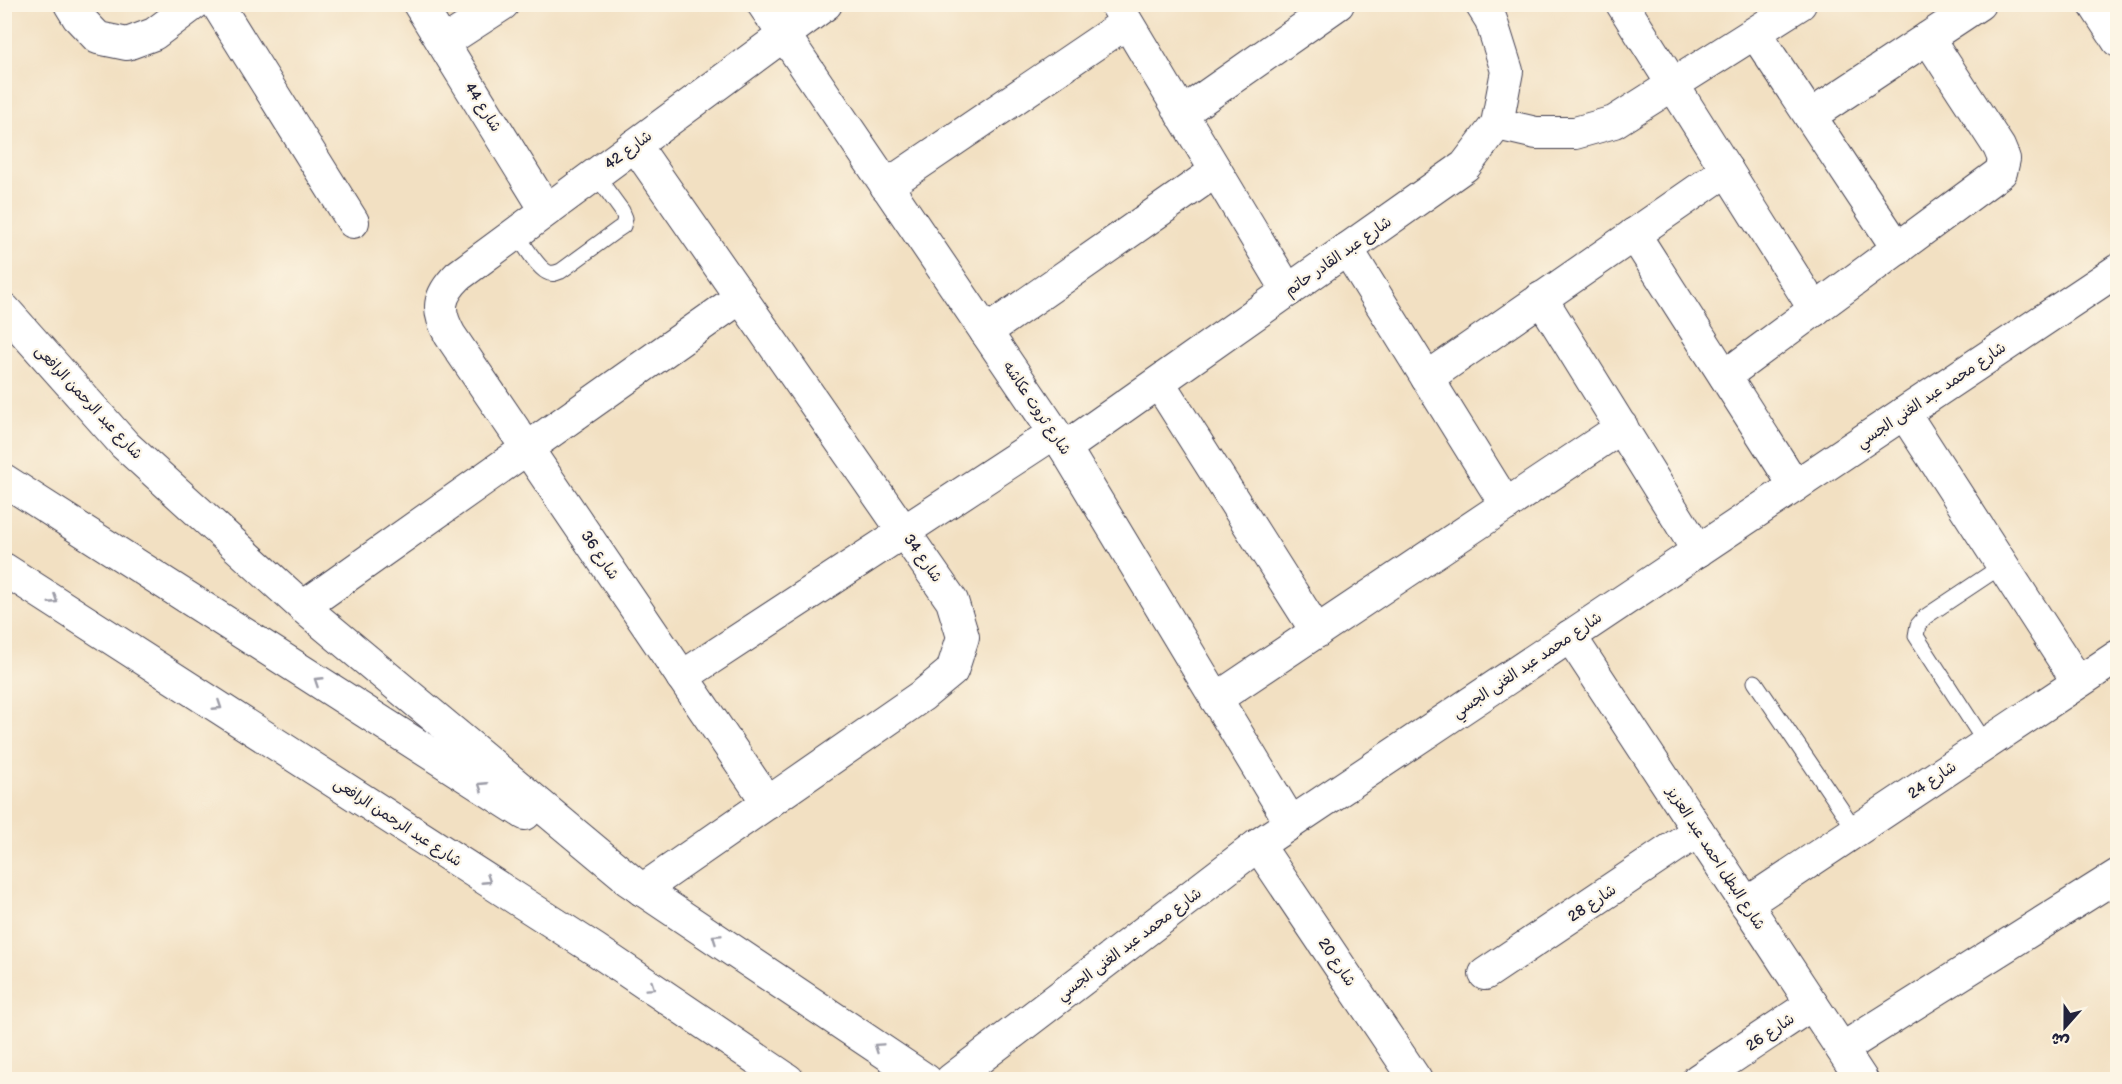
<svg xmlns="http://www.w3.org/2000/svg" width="2122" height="1084" font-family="'Balsamiq Sans','Playpen Sans Arabic',sans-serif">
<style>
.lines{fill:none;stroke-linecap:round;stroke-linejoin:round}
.lane-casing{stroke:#413e4f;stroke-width:17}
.street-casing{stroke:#413e4f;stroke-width:34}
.lane{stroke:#fff;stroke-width:15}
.street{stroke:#fff;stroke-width:32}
.oneway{stroke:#9c9ca7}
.labels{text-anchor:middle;stroke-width:4.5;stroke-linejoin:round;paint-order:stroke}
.street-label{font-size:15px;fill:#22223b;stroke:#fcf5e5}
</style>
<rect width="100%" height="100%" fill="#fcf5e5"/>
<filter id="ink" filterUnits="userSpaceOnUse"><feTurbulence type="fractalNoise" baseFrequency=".0167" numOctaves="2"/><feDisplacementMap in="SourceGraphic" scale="12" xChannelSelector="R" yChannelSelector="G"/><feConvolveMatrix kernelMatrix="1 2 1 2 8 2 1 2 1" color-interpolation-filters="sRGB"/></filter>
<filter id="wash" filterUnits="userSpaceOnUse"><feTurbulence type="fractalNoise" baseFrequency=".008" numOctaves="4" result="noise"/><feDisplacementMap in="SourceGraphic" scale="24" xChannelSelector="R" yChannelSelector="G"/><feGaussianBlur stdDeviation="1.35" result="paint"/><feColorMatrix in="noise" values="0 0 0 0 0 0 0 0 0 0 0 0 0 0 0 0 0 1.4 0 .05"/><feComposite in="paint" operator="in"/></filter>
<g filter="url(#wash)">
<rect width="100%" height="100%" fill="#f2e0c2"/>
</g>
<g filter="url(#ink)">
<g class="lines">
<g class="lane-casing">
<g id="lane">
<path d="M516,233C523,243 537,267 547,272C552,275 556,273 561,271L617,230L623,226L625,218L622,211L595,174"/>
<path d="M1755,682L1856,831"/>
<path d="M1986,744L1916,636L1918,625L1925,617L2003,565"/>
</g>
</g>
<g class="street-casing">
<g id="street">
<path d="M70,4L78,17L98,38L127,44L154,34L194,4"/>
<path d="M217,4L353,222"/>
<path d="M419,4L546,210"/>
<path d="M763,4L1065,448L1291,823"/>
<path d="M1116,4L1288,291"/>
<path d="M1622,4L1815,310"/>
<path d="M2094,4L2118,41"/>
<path d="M1755,33L1898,249"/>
<path d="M443,43L503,4"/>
<path d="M1181,114L1338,4"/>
<path d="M1810,116L1979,4"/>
<path d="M1497,124L1536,133H1575L1614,122L1800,4"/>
<path d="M886,186L1126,23"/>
<path d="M1634,234L1795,486"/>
<path d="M1347,249L1506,505"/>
<path d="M1541,298L1698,551"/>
<path d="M4,309L125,445L303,607L642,890L923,695L952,671L963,637L952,601L635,145"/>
<path d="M986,332L1216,171"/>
<path d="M1725,376L2001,172L2004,159L1999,147L1928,38"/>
<path d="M1427,378L1727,170"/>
<path d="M1159,383L1317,632"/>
<path d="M1904,413L2078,682"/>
<path d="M1065,448L1465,166L1497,124L1507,71L1491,20L1481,4"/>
<path d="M4,480L525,814"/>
<path d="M4,569L596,950L788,1080"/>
<path d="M303,607L741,297"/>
<path d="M1570,636L1862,1080"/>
<path d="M682,677L1054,433"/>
<path d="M1216,699L1622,427"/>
<path d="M768,803L450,335C436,310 438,296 458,276L826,4"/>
<path d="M1258,845L1416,1080"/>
<path d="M628,880L926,1080"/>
<path d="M1746,904L2118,656"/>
<path d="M1485,974L1698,831"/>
<path d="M1842,1049L2118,875"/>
<path d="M951,1080L1258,845L2118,270"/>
<path d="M1698,1080L1812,1004"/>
</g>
</g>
<use href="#lane" class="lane"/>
<use href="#street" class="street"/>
</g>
<defs><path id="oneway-chevron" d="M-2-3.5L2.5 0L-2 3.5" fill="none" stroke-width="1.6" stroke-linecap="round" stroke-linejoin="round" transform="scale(1.5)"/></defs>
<g class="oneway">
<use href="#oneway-chevron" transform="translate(54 600) rotate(33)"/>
<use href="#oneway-chevron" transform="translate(318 681) rotate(-147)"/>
<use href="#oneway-chevron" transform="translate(218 706) rotate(33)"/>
<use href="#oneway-chevron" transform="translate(482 786) rotate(-147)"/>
<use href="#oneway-chevron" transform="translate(487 880) rotate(33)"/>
<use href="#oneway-chevron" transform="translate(716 938) rotate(-146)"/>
<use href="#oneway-chevron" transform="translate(651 987) rotate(34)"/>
<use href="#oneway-chevron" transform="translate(878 1047) rotate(-146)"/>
</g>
</g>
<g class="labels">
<g class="street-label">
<text transform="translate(483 107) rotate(58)" y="5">شارع 44</text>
<text transform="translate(628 150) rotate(-36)" y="5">شارع 42</text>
<text transform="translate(1338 256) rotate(-35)" y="5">شارع عبد القادر حاتم</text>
<text transform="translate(1931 395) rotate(-34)" y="5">شارع محمد عبد الغنى الجسي</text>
<text transform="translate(89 402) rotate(47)" y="5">شارع عبد الرحمن الرافعى</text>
<text transform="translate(1037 408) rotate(56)" y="5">شارع ثروت عكاشه</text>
<text transform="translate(600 555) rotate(56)" y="5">شارع 36</text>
<text transform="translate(923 558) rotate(55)" y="5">شارع 34</text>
<text transform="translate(1527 665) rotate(-34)" y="5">شارع محمد عبد الغنى الجسي</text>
<text transform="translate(1932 780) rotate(-34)" y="5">شارع 24</text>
<text transform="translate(398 822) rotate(33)" y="5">شارع عبد الرحمن الرافعى</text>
<text transform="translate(1716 858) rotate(57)" y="5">شارع البطل احمد عبد العزيز</text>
<text transform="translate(1592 903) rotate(-34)" y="5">شارع 28</text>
<text transform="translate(1129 944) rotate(-37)" y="5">شارع محمد عبد الغنى الجسي</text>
<text transform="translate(1337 962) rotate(56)" y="5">شارع 20</text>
<text transform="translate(1770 1032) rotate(-34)" y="5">شارع 26</text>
</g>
</g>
<rect width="2122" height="1084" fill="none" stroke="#fcf5e5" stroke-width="24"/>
<g transform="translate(2065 1027) rotate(201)" stroke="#fcf5e5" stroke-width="4.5" paint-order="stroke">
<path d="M0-4.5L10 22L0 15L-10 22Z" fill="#22223b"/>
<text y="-9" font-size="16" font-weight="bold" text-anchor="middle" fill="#22223b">ش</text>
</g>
</svg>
